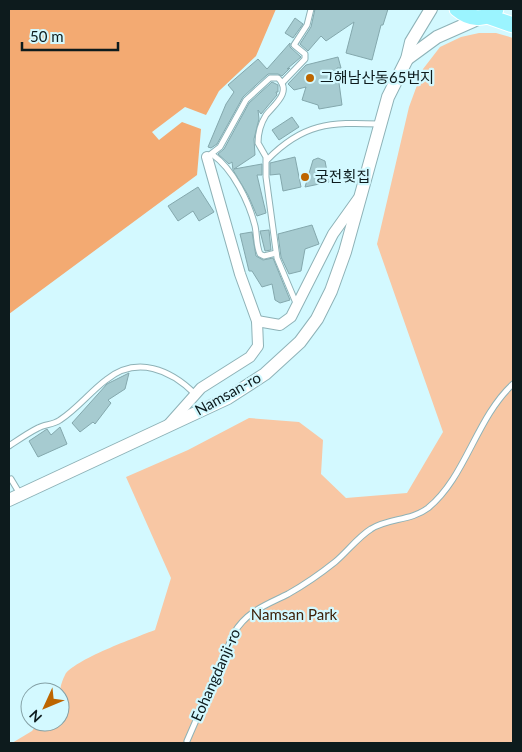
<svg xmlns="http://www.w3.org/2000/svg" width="522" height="752" font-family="Lato,'Noto Sans KR',sans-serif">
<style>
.green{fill:#f8c7a4}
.water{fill:#f3aa72}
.building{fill:#a6cbd0;stroke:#84a8ad}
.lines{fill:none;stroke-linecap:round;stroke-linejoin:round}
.service-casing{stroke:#8eb2b7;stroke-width:7}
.minor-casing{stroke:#8eb2b7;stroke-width:12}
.tertiary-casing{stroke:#8eb2b7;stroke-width:14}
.primary-casing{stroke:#fff;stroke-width:17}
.service{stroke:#fff;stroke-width:5}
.minor{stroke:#fff;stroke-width:10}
.tertiary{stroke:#fff;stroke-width:12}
.primary{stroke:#9bf4ff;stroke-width:15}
.poi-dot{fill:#bd6500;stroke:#d3f9ff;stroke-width:2}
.labels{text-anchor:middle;stroke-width:4.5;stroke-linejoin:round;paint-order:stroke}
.poi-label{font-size:15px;fill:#0d1b1d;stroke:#d3f9ff;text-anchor:start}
.street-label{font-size:15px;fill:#0d1b1d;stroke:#d3f9ff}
.park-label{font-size:15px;fill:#3e2109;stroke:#d3f9ff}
</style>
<rect width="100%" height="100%" fill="#d3f9ff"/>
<path class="green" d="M479,33H496L513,38V743H12L32,731L39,722H60C60,704 57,690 65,675C73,660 137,637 155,630L171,578L126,477L188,450L249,418L299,422L323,440L321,474L346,498L407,493L443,432L377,244L409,107L423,69L440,47L461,37Z"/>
<path class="water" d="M9,9H276L256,56L219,91L206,115L185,107L152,132L159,140L182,122L201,129L197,175L9,314Z"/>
<g class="building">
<path d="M315,9H388L383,25H381L372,60L346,53L354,22L326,41L321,36L308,51L300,44L311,27Z"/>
<path d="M295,18L303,24L293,38L285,33Z"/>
<path d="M290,43V47L301,57L287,69L290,68L282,76L278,74H268L243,97L217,144L211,148L208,147L226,104L234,92L228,85L258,59L267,69Z"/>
<path d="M338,57L341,68H337L342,105L319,109L318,105L302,100L306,87L294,90L288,84L306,65Z"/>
<path d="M272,82L278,85V92H276L277,95L261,114L258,110L259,119L254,139L255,155L234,169L262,164V175H257L266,213L257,216L248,195L233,170L232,162L229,164L218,154L224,149L249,103Z"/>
<path d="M292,117L299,127L279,140L272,130Z"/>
<path d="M295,157L301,187L283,191L280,174L270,175V163Z"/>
<path d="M318,158L325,161L329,182L305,187L313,160Z"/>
<path d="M198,187L214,212L199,221L193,211L178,221L168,206Z"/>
<path d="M312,225L319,244L305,249L301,271L289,274L281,257L278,234Z"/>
<path d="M269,230L271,250L265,251L260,231Z"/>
<path d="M252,232L256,256L263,260L273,258L290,300L280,303L275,300L272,284L262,287L252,271H249L240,234Z"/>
<path d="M129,373L125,389L108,400L111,403L95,424L93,422L80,432L72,423L107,384Z"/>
<path d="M60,427L67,444L38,457L29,441L47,429L51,435Z"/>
</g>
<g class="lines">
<g class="service-casing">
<g id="service">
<path d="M282,83L305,59V54L294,45L307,25L311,9"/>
<path d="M213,155C233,169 249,202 255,226C257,235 256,245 260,254L264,256L276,253"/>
<path d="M207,157L220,147L246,100L270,78H278C292,92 275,104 266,115C261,123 258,133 258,143L266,157V177L277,258L296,303"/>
<path d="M267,160C303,123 330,122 379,124"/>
<path d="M9,446C18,440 28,433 38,428C45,424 53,425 60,420C77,409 90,392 106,380C137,355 171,370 195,394"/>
<path d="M11,479L20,494"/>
<path d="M187,741L234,633C247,611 266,605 288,594C304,585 320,574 335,562C347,552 358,537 371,529C388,518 411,521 428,508C466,477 476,418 513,384"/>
</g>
</g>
<g class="minor-casing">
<g id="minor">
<path d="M257,321L280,325L291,317L333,234L358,199"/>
<path d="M169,424L201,388L250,357L258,346L257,321L240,274L207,157"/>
</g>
</g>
<g class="tertiary-casing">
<g id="tertiary">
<path d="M407,59L437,37L480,18"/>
<path d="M9,500L228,398L265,374L300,342L317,319L331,291L345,252L388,97L407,59L411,42L431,9"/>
</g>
</g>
<g class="primary-casing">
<g id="primary">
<path d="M457,9C469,19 485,22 496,9"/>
<path d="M487,16L513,25"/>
</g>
</g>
<use href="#service" class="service"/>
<use href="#minor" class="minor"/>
<use href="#tertiary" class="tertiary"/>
<use href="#primary" class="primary"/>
</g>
<g class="poi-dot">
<circle cx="310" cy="78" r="5"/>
<circle cx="305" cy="177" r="5"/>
</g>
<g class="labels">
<g class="poi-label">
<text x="320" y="83">그해남산동65번지</text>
<text x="315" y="182">궁전횟집</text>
</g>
<g class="street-label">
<text transform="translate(228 394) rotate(-29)" y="5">Namsan-ro</text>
<text transform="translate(216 675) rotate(-66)" y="5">Eohangdanji-ro</text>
</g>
<g class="park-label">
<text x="294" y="620">Namsan Park</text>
</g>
</g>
<rect width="522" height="752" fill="none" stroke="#0d1b1d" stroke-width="20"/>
<g transform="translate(45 707) rotate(226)"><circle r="24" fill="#d3f9ff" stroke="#84a0a5"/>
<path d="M0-4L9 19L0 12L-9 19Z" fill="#bd6500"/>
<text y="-8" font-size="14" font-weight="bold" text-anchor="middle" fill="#0d1b1d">N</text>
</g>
<path d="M22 42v8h96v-8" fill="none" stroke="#0d1b1d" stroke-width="2.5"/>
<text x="30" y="42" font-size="15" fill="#0d1b1d" stroke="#d3f9ff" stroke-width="4" paint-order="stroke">50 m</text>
</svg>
